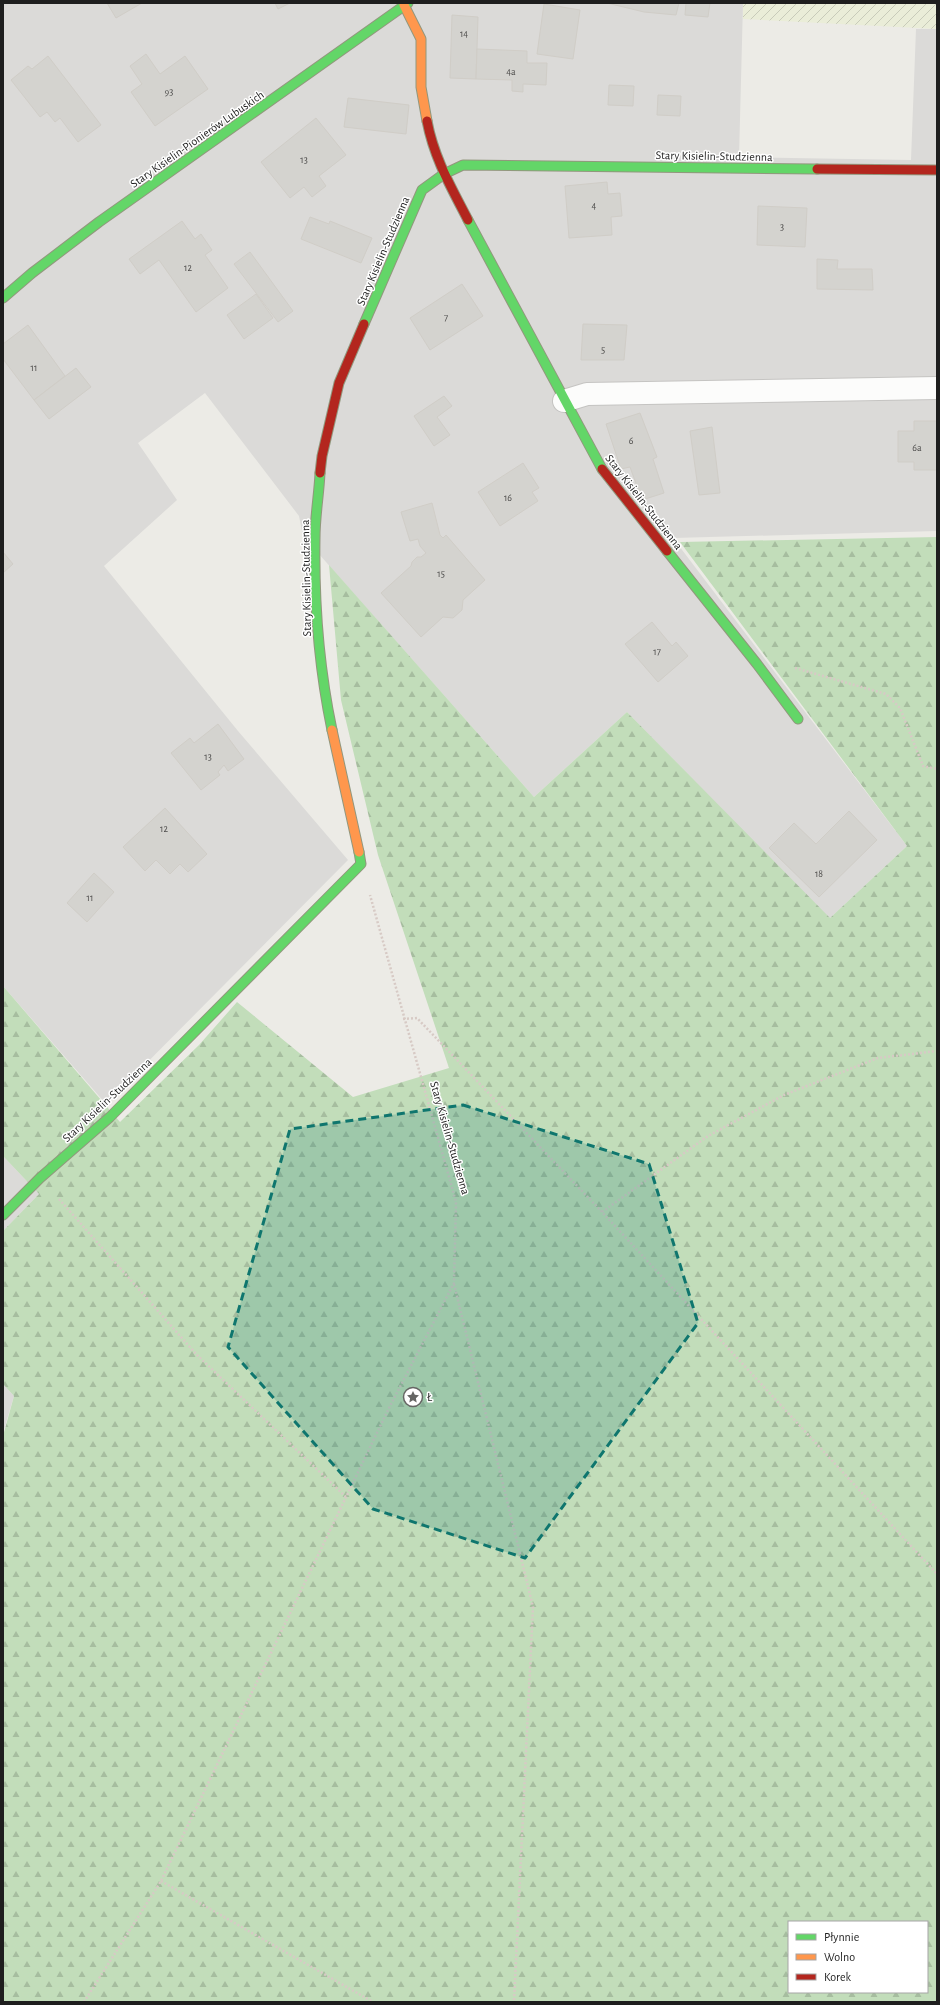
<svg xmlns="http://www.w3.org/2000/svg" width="940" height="2005" font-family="'Alegreya Sans',sans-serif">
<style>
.residential{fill:#dbdad8}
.farmland{fill:url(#farmland-furrows)}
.forest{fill:url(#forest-firs);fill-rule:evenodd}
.building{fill:#d4d3cf;stroke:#d0cdc7}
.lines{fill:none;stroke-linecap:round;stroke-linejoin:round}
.street-casing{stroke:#c5c4c2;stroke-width:24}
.fast-casing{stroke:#92977d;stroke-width:11}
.slow-casing{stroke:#92977d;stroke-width:11}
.jam-casing{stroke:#92977d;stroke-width:11}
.path{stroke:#d7cac5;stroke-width:2.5;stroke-dasharray:2 2;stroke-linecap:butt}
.street{stroke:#fcfcfb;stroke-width:22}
.fast{stroke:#63d668;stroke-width:9}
.slow{stroke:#ff974d;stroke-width:9}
.jam{stroke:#b3261e;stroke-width:9}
.marked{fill:#0f766e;fill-opacity:0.2;stroke:#0f766e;stroke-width:3;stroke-dasharray:8 5;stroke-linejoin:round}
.labels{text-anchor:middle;stroke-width:3;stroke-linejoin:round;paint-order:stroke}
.number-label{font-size:10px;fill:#4c4b4a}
.street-label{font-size:12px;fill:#1e1e1e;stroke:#fff}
.poi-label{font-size:12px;fill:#1e1e1e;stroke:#fff;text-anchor:start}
</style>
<defs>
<pattern id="farmland-furrows" width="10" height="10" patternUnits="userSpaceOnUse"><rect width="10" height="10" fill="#eaedd8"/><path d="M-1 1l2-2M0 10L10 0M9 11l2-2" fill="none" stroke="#c8cbb9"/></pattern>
<pattern id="forest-firs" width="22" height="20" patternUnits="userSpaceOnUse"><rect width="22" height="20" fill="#c2ddba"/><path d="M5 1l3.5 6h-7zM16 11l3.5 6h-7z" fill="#a6bd9f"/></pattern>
</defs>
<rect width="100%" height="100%" fill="#ecebe6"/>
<g class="residential">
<path d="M3,3H743L739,157L911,160L916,29H937V531L673,538L907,846L829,919L627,712L534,797L303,536L299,516L205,393L138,443L177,500L104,566L238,731L348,860L106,1104L3,986Z"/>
<path d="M3,1156L39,1194L3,1231Z"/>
<path d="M3,1384L14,1396L3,1433Z"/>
</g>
<path class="farmland" d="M743,3H937V29L743,19Z"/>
<path class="forest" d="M937,537V2002H3V1436L14,1396L3,1384V1231L39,1194L3,1156V986L120,1122L199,1045L237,1002L353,1097L449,1068L378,855L341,700L329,565L534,797L627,712L830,918L907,846L680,542ZM789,1922H927V1992H789Z"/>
<g class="building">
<path d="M107,3H142L116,18Z"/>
<path d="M275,3H290L278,9Z"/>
<path d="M607,3H679L676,15L644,12Z"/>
<path d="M686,3H710L708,17L685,15Z"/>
<path d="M544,4L580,10L573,59L537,54Z"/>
<path d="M452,15L478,17L476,79L450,78Z"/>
<path d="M477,49L527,51V63H547L546,85L523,84V92L512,91V80L476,79Z"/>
<path d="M146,54L160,74L185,56L208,89L155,126L131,92L142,84L130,66Z"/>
<path d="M48,56L101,125L78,142L60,118L55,122L47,112L40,117L11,80L28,66L32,69Z"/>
<path d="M609,85L634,86L633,106L608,105Z"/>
<path d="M658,95L681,96L680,116L657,115Z"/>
<path d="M348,98L409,105L406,134L344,127Z"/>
<path d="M316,118L346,155L319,176L326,186L312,197L304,187L290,198L261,162Z"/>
<path d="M607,182L608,194L620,193L622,216L611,217L612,235L569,238L565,186Z"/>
<path d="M758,206L807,208L805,247L757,245Z"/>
<path d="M310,217L329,224L330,221L372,238L361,263L301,239Z"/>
<path d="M182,221L195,239L201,234L212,250L205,255L228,288L196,312L159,260L140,274L129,259Z"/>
<path d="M250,252L293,311L278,322L234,264Z"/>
<path d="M817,259L838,260L837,269H872L873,290L817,289Z"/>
<path d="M462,284L483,316L430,350L410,318Z"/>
<path d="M256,294L273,318L244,339L227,315Z"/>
<path d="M583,324L627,325L624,360H581Z"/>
<path d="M28,325L65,376L34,400L3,359V344Z"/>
<path d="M76,368L91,387L49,419L34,400Z"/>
<path d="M444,396L452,406L437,417L450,435L434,446L414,416Z"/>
<path d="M640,413L657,457L653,459L664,493L642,500L630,467L621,469L606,424Z"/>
<path d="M914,421H937V470H914V462H898V431H914Z"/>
<path d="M712,427L720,493L699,495L690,431Z"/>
<path d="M523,463L539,488L532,492L538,501L500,526L478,492Z"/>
<path d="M432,503L440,535L443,538L446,535L485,580L463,600L462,610L453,618L443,617L421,637L381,593L411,566L412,562L417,557H421L426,553L420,546L418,539L410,541L401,512Z"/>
<path d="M3,552L13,564L3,573Z"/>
<path d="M652,622L672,646L676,642L688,656L658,682L625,644Z"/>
<path d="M218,724L244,759L228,771L224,765L218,772L220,775L201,790L171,753L190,738L194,743Z"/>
<path d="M165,808L207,854L188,872L180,864L170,874L156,860L145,871L123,847Z"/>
<path d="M849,811L877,840L819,897L769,848L794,823L816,844Z"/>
<path d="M94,873L114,892L87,922L67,903Z"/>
</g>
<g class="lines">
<g class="street-casing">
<path id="street" d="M564,401L587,394L937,388"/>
</g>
<g class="fast-casing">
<g id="fast">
<path d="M468,220L602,469"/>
<path d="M3,298L32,273L99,222L408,3"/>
<path d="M364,324L422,190L444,174L463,165L817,169"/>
<path d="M320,473C319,495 315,516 315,538C314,601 319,668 332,730"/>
<path d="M667,551L757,664L798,719"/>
<path d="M3,1215L40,1178L110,1117L361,864L359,852"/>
</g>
</g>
<g class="slow-casing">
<g id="slow">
<path d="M404,5L421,39V87L427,121"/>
<path d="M332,730L359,852"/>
</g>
</g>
<g class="jam-casing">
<g id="jam">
<path d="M427,121C434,158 451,187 468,220"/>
<path d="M817,169L937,170"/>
<path d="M602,469L667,551"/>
<path d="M320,473L322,456L339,383L364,324"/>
</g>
</g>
<g class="path">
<path d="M795,668L886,694L900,708L923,766L937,769"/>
<path d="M403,1019L417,1018L602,1212L937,1574"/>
<path d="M59,1199L196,1354L346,1497"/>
<path d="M602,1212L708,1136L784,1095L878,1058L937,1051"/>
<path d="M454,1284L533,1607L514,2002"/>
<path d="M161,1881L373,2002"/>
<path d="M84,2002L161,1881L388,1410L454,1283L456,1202L370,895"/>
</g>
<use href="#street" class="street"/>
<use href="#fast" class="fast"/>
<use href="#slow" class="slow"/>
<use href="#jam" class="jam"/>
</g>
<path class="marked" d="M463,1105L649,1164L698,1323L525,1558L373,1509L228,1347L290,1129Z"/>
<defs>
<g id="sight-ring" transform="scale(1)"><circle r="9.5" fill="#fff" stroke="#666664" stroke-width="1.5"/><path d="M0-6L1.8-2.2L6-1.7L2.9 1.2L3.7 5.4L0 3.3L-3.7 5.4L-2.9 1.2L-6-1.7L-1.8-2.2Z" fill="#666664"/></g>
</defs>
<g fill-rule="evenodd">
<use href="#sight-ring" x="413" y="1397"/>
</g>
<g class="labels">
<g class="number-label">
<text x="464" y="37">14</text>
<text x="511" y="75">4a</text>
<text x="169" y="95">93</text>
<text x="304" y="163">13</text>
<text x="594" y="209">4</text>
<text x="782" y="230">3</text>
<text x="188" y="271">12</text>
<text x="446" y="321">7</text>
<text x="603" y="353">5</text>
<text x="34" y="371">11</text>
<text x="631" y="444">6</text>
<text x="917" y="451">6a</text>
<text x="508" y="501">16</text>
<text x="441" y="577">15</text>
<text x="657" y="655">17</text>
<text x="208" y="760">13</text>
<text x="164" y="832">12</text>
<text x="819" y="877">18</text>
<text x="90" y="901">11</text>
</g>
<g class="street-label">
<text transform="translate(197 139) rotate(-35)" y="4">Stary Kisielin-Pionierów Lubuskich</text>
<text transform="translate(714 156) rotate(1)" y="4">Stary Kisielin-Studzienna</text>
<text transform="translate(383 251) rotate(-67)" y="4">Stary Kisielin-Studzienna</text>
<text transform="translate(644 502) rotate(52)" y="4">Stary Kisielin-Studzienna</text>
<text transform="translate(306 578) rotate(-91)" y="4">Stary Kisielin-Studzienna</text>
<text transform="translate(107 1100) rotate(-43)" y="4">Stary Kisielin-Studzienna</text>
<text transform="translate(450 1138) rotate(74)" y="4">Stary Kisielin-Studzienna</text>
</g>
<g class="poi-label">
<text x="427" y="1401">Ł</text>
</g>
</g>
<rect width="940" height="2005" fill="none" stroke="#1e1e1e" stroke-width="8"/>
<rect x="788" y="1921" width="140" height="72" fill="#ffffff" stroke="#a5a5a5"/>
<rect x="796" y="1934" width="20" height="6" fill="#63d668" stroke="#a5a5a5"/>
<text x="824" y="1941" font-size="12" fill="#1e1e1e">Płynnie</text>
<rect x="796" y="1954" width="20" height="6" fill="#ff974d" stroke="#a5a5a5"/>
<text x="824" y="1961" font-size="12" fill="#1e1e1e">Wolno</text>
<rect x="796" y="1974" width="20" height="6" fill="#b3261e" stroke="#a5a5a5"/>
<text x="824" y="1981" font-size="12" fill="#1e1e1e">Korek</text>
</svg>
